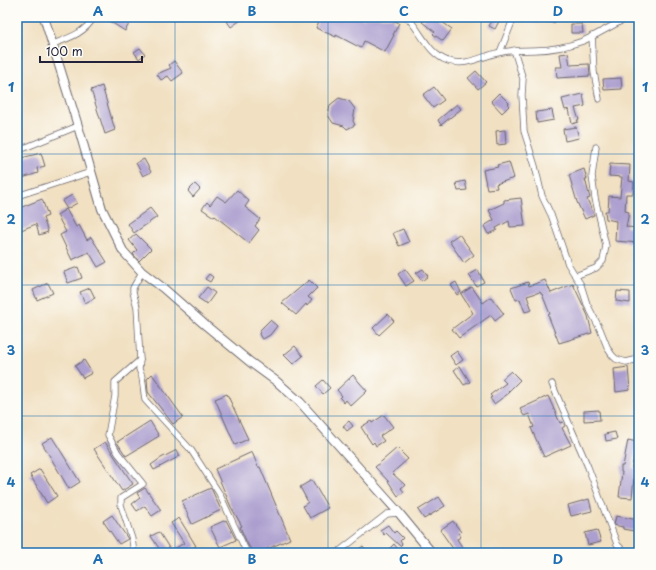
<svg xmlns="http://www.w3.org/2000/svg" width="656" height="570" font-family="'Playpen Sans',sans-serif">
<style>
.building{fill:#ac9fcf}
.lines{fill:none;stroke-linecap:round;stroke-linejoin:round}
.minor-casing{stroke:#6a646a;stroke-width:7}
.secondary-casing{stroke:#6a646a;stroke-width:10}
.minor{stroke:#fff;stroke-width:5.5}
.secondary{stroke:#fff;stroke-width:8}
.grid{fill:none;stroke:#1f6fb2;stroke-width:1;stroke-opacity:0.55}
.neatline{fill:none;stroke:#1f6fb2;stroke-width:1.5}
.grid-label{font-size:13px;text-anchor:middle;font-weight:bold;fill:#1f6fb2}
</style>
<rect width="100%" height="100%" fill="#fdfcf7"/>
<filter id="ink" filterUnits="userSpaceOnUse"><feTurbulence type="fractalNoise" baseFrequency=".025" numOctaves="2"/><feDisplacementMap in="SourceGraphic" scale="8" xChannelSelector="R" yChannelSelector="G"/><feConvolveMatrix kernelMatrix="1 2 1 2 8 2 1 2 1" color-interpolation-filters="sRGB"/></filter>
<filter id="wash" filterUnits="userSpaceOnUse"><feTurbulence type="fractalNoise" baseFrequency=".012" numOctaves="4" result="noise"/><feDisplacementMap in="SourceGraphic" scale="16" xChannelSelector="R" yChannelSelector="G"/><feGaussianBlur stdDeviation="0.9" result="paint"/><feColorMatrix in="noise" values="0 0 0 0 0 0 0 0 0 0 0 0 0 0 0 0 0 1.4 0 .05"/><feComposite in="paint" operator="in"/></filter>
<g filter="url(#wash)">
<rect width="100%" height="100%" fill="#f1e0c1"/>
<g id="blocks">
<g class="building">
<path d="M103,17H125L123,20L129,24L125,31Z"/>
<path d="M224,17H245L231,27Z"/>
<path d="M321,17H359L364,19L365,17H395L393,20L399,23L393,35H394L385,52L364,41L361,48L336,35V37L316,28Z"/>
<path d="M426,17H435L452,29L443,41L433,34L435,32L422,22Z"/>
<path d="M494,17L500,19L495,29L489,26Z"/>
<path d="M521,17H555L554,23L538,20V23L521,19Z"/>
<path d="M571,24H582L583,33H571Z"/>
<path d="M140,48L145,54L139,59L134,52Z"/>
<path d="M568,53L570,65L589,64L590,76L557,78L556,67H562L560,54Z"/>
<path d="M174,61L183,73L172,81L168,76L161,80L157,74L171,68L169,65Z"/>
<path d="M476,71L486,82L478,89L468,78Z"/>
<path d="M621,78L622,89L604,90L603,79Z"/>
<path d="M102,86L115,130L105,134L91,90Z"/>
<path d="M434,87L444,100L433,108L423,95Z"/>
<path d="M499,93L509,103L508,105L509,106L502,113L491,101Z"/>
<path d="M583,94L585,106L575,108L579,120H577L578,122L572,124L569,109L565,110L562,99Z"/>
<path d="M339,98L349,101L355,109L353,121L355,125L347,129L344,126L333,123L328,115L330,105Z"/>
<path d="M457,104L461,109L441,125L438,120Z"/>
<path d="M552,110L554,120L537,123L536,112Z"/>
<path d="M576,127L579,138L565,141L563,129Z"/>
<path d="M505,130L506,144L497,145L496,131Z"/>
<path d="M41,153L45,166L37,168L38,173L19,179L17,174V159Z"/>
<path d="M144,159L151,172L143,176L136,163Z"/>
<path d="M509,162L514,178L496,184L497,188L487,189L483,170L498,167L497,165Z"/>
<path d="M610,164L630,165L629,181L634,182L633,194H626L625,211L629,212L626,227L639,228V243L615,241L616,221L606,219L605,211H608L609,196L620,197L622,177L609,176Z"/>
<path d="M584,169L587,179H585L590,198L587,199L594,215L585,219L577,202L569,175Z"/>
<path d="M465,181L467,190L458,191L456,183Z"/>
<path d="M195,184L200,189L193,197L188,191Z"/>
<path d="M237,190L249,201L245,207L260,219L255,226L259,230L249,243L215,216L214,217L202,209L207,202L210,205L217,196L226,202Z"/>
<path d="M72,195L77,203L67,209L62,201Z"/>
<path d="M521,198L525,226L510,227L509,221L496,228L497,230L488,234L484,226L494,220L489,210L504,203V200Z"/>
<path d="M42,199L48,216L43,218L48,232L39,235L36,224L21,230L17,220V209Z"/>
<path d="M150,208L157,217L134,233L128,224Z"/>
<path d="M66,209L76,227L79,225L87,240L91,237L107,262L98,267L89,252L72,260L60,235L66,232L57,215Z"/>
<path d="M403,229L409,242L399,246L393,233Z"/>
<path d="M136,234L151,249L139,261L133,254L137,250L129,240Z"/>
<path d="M459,234L474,255L464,263L449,241Z"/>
<path d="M78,267L82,278L68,283L64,272Z"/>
<path d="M405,269L414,281L406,286L398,274Z"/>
<path d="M423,269L428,276L422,281L416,273Z"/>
<path d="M478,270L484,282L476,286L469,275Z"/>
<path d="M209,274L213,277L210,282L205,279Z"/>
<path d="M309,280L317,288L308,297L312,300L307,306L306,304L296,315L282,303Z"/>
<path d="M545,280L551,293L573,284L588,316L592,333L559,343L548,315L550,314L542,294H541L540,292L527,296L532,310L525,312L520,299L516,300L511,288L528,282L529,286Z"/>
<path d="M456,282L461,292L457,295L451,285Z"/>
<path d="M48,283L53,293L37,300L33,290Z"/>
<path d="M207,287L215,293L207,304L198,298Z"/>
<path d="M472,287L483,303L491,297L504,314L495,321L491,315L459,338L452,329L473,313L461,294Z"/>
<path d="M90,288L95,298L85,303L80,292Z"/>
<path d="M617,291L630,292V303L616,301Z"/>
<path d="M388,314L394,321L379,335L373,328Z"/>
<path d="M270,320L277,326L270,335L263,339L261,338L259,334L261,329Z"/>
<path d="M295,346L303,356L293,364L284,355Z"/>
<path d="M457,351L463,360L456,365L450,356Z"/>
<path d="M84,360L92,373L83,378L75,366Z"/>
<path d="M460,366L470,382L464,385L454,370Z"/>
<path d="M628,367L630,390L616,392L614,369Z"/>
<path d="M511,371L520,380L508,392L509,393L494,404L490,398L492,397L490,395L506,383L502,379Z"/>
<path d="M152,374L183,417L173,424L148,392L147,379Z"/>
<path d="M353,375L367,391L351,406L346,400L344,403L340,398L342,396L337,390Z"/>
<path d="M323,380L330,388L323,394L316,386Z"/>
<path d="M227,394L248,439L235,445L215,399Z"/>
<path d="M548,396L560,423L563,422L565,426L562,428L571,445L544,457L531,428L534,427L529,414L524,416L520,409Z"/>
<path d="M599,410L600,420L584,421V411Z"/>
<path d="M384,415L393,427L380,436L384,441L376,446L374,442L372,444L361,427L371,421L372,423Z"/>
<path d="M150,421L159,436L126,456L117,442Z"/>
<path d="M349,421L353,426L347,431L343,426Z"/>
<path d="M615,432L617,439L606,441L605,434Z"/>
<path d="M52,437L80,482L69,489L42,443Z"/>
<path d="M628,440L637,442L632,468H635L632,498L619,497L622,472H621V466H623Z"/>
<path d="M105,442L133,484L122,491L94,449Z"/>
<path d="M397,448L408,459L392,473L405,485L401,488L404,492L398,496L388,481L375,467Z"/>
<path d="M177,450L180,456L154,470L151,465L161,458Z"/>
<path d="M252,452L258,467H260L290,539L258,553H253L247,543L240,527L242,526L231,507L215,469Z"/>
<path d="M40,469L57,496L47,503L30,475Z"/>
<path d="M312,480L328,508L310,518L303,506L308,502L300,487Z"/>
<path d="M145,488L161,510L152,516L145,506L137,511L132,504L140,498L137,493Z"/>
<path d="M211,488L221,510L192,524L182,501Z"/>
<path d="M439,497L445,506L424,519L418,510Z"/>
<path d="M589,499L592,511L571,516L568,505Z"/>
<path d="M112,515L128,539L119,544L103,521Z"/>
<path d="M616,516L639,520V532L623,529V527L614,525Z"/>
<path d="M179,518L196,546L188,551L189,553H162L151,536L159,532L171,551L184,543L171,523Z"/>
<path d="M226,520L236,540L220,547L210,527Z"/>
<path d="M453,521L461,532L459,534L461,537L457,539L466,553H456L440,530Z"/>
<path d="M388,525L394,533L396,531L403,538L400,541L402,544L400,546L386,533L384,535L380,530Z"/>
<path d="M597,530L601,542L588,545L585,533Z"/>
<path d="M394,544L401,553H385Z"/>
<path d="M363,546L368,553H353Z"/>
</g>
</g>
</g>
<g filter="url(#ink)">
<use href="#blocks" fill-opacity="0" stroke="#6a646a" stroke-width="1"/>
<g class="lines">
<g class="minor-casing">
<g id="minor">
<path d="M407,17C421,31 428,54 448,61C468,67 483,55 502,52C513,50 523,50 535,50C550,50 569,46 583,41C599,34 614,24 629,17"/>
<path d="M592,36L594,72L599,99"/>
<path d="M53,44C69,38 85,33 94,17"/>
<path d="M514,50L523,79L522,95L524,131L535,166L542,196L552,217L568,264L581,285L587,304L600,329L608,349L612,355L616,359L626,362L639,359"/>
<path d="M500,52L514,17"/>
<path d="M17,151L78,126"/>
<path d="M17,196L91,172"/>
<path d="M142,272L133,288V292L137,307L140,360L139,369L142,377L145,400L191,450L219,493L247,553"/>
<path d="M575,276L596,268L603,261L606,246L595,198L592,176L596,147"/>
<path d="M552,384L588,467L617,544L625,553"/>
<path d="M134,553L132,539L121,505V498L143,484L118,453L108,435L115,396V382L140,360"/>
<path d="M337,553L387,514L399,513"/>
</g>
</g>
<g class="secondary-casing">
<path id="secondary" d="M44,17L78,126L102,209L123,251L142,272L163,288L204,324L250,362L276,381L300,402L399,513L432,553"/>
</g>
<use href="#minor" class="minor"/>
<use href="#secondary" class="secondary"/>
</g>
</g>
<path class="grid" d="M175,17V553M328,17V553M481,17V553M17,154H639M17,285H639M17,416H639"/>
<rect width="656" height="570" fill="none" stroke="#fdfcf7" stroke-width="44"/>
<path d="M40 56v6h102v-6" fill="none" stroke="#22223b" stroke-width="2"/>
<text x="46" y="56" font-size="12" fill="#22223b" stroke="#fdfcf7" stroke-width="3" paint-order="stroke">100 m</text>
<rect x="22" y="22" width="612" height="526" class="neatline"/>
<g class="grid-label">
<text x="98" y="16">A</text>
<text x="252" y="16">B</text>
<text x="404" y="16">C</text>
<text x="558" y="16">D</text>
<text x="11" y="92">1</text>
<text x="645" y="92">1</text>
<text x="11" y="224">2</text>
<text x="645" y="224">2</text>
<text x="11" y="355">3</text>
<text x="645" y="355">3</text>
<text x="11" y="487">4</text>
<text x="645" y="487">4</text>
<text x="98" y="564">A</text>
<text x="252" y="564">B</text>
<text x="404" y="564">C</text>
<text x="558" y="564">D</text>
</g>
</svg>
